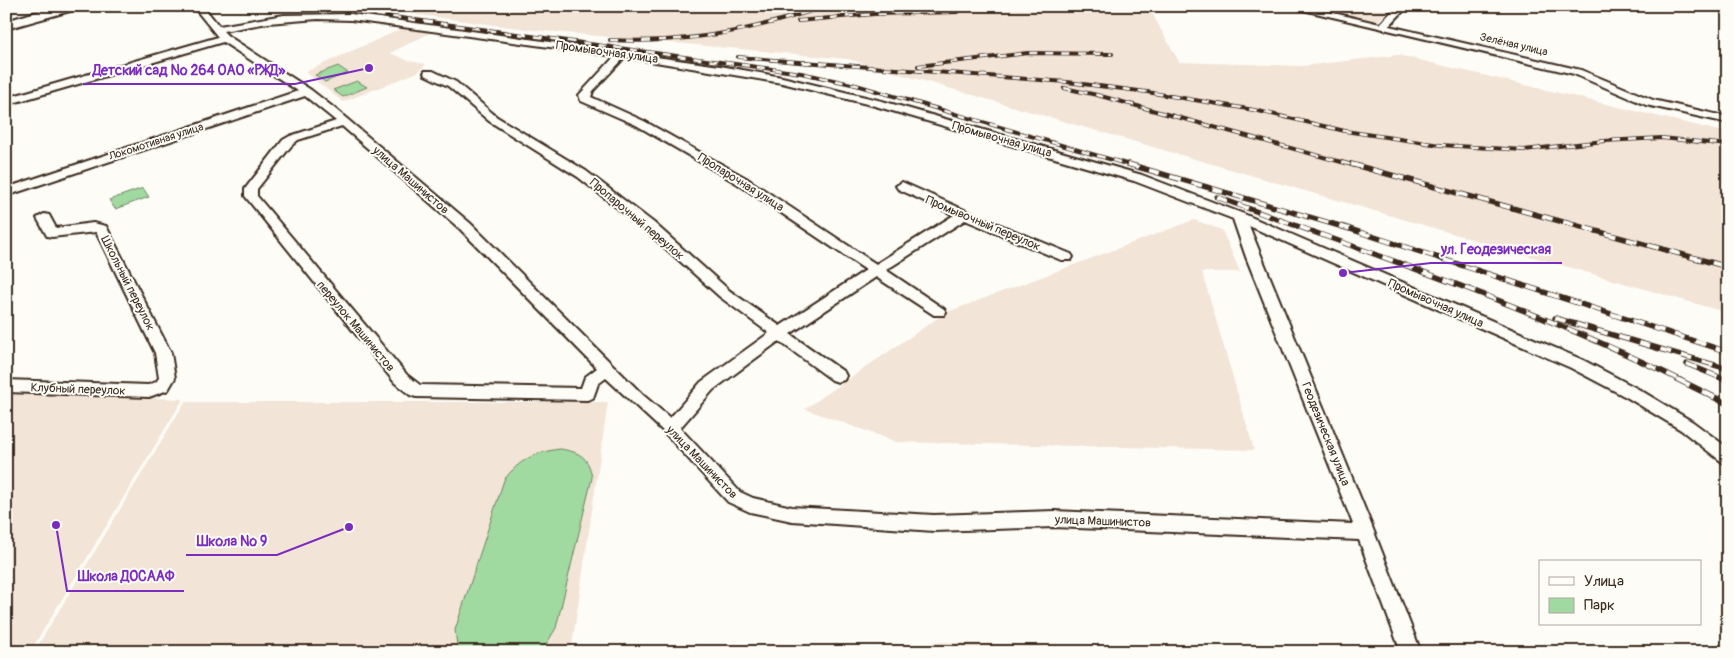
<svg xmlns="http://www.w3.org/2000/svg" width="1734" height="658" font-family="Pangolin,sans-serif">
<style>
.built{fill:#f2e4d6}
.green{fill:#a0daa0;stroke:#6e825f}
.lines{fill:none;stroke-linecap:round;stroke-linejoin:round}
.minor-casing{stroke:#3b2a1e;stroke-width:4}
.highway-casing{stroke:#3b2a1e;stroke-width:4}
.minor{fill:#fdfcf7;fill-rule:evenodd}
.highway{fill:#fdfcf7;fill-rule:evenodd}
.rail-far2-casing{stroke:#3b2a1e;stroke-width:4}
.rail-far1-casing{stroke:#3b2a1e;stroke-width:5.5}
.rail-casing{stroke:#3b2a1e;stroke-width:6}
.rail-far2{stroke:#fdfcf7;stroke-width:2.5;stroke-dasharray:8;stroke-linecap:butt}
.rail-far1{stroke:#fdfcf7;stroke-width:4;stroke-dasharray:11;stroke-linecap:butt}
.rail{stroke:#fdfcf7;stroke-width:4.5;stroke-dasharray:14;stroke-linecap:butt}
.labels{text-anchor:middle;stroke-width:4;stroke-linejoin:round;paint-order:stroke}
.far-street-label{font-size:11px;fill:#3b2a1e;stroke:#fdfcf7}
.street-label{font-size:12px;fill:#3b2a1e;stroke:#fdfcf7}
.leader{fill:none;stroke:#7b2cbf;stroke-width:2}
.callout-dot{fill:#7b2cbf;stroke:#fdfcf7;stroke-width:2}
.callout-label{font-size:14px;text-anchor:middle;font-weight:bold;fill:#7b2cbf;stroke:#fdfcf7;stroke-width:4;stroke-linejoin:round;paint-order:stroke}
</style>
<rect width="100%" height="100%" fill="#fdfcf7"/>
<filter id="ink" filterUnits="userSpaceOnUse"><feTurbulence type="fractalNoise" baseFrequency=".02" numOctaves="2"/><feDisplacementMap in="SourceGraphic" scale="10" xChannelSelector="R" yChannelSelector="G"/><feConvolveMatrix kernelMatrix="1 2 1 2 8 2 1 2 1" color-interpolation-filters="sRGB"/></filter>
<g filter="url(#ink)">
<g class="built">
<path d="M409,6H1148L1179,62L1302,66L1398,55L1728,133V313L848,59L534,30L412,14Z"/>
<path d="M1302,6H1393L1377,22Z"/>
<path d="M408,26L436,30L390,53L409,61L426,64L418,72L343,102L305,72Z"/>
<path d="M1194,220L1222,230L1240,272H1202L1254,450L897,442L805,409L945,313Z"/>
<path d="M6,394L183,399L30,652H6Z"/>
<path d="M185,402H608L571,652H34Z"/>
<path d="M933,642L1118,648L1119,652H933Z"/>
</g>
<g class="green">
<path d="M338,66L348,73L325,82L315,75Z"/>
<path d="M357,81L367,87L343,97L333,90Z"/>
<path d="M143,188L149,197L115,209L109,200Z"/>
<path d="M560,449C580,452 589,457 592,478L556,628L547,643L539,652H461L457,645L455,630L504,480C519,460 535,452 560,449Z"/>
</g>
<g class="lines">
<g class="minor-casing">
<g id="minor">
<path d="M193,6H203L219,26L284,15L351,14L720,66L782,77L882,101L1142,175L1244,214L1583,360L1640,390L1693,422L1728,448V464L1722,462L1681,430L1628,398L1571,368L1249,226L1369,519L1421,652H1401L1359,540L1054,527L934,531L792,521L750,512L728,502L664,432L606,378L598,384L593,398L587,400L416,397L410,395L395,383L245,196V189L283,140L290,136L336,121L305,96L6,196V188L298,91L223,42L6,105V98L218,37ZM318,19L351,20L615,56L579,95L581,101L636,125L738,184L866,270L780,326L730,291L654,223L586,171L497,117L456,82L433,71H425L424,73L425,75L448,86L489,121L578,177L644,229L720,297L769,333L701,382L670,418L643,395L470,223L334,108L311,90L228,36L223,31L268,23ZM625,57L782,83L875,106L1134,181L1233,219L1246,257L1353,524L1054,511L934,515L792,507L753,498L740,492L680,428L713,390L779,341L832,380L838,382L844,380L846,376L844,372L790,334L876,277L934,315H944L946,312L944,309L886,270L965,220L1061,260H1071L1073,257L1071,254L969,212L902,182L896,186L898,189L954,215L876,264L746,178L644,121L591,97L593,91ZM342,126L460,229L597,368L585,377L581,388L420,385L407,375L257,196V189L291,146L298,140Z"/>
<path d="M1286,6H1304L1380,24L1397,6H1408L1389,26L1581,70L1653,100L1728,117V123L1646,105L1574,74Z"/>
<path d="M44,214L49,215L56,228L93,223L106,226L171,353L175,378L168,390L149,397L6,392V380L148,385L156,382L159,378L155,353L96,232L52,237L47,236L37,218Z"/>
</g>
</g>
<g class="highway-casing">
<path id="highway" d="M56,6H79L77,9L6,29V21Z"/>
</g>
<use href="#minor" class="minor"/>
<use href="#highway" class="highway"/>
<g class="rail-far2-casing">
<g id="rail-far2">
<path d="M313,6L801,73L856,85L1133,166"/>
<path d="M798,21L874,14L957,12"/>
<path d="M610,40C685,44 755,31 825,6"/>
<path d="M738,57L811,63"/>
<path d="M804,62L1067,82L1147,92L1254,110L1345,131L1440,145L1524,150L1604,141L1662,138L1728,145"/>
<path d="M918,66L1028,53L1112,54"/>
<path d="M1064,88L1097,95L1356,166"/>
</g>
</g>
<g class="rail-far1-casing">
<g id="rail-far1">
<path d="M1128,164L1350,229L1728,352"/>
<path d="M1351,164L1728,267"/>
<path d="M1217,197C1372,254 1531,306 1680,380"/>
<path d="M1555,318L1728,369"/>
<path d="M1687,364L1726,380"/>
</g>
</g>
<g class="rail-casing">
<g id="rail">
<path d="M1677,379L1728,404"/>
<path d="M1723,379L1728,381"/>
</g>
</g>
<use href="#rail-far2" class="rail-far2"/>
<use href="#rail-far1" class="rail-far1"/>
<use href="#rail" class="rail"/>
</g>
</g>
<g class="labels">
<g class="far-street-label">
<text transform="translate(1514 44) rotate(13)" y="4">Зелёная улица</text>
<text transform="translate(156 141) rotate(-18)" y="4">Локомотивная улица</text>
</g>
<g class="street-label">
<text transform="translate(607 52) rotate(8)" y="4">Промывочная улица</text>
<text transform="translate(1002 139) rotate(16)" y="4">Промывочная улица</text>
<text transform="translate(411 180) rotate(41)" y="4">улица Машинистов</text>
<text transform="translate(741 182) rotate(32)" y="4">Пропарочная улица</text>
<text transform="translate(637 219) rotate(40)" y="4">Пропарочный переулок</text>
<text transform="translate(983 223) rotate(23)" y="4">Промывочный переулок</text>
<text transform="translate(128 283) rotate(63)" y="4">Школьный переулок</text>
<text transform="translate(1436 303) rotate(24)" y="4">Промывочная улица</text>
<text transform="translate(356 326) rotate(50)" y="4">переулок Машинистов</text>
<text transform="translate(78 389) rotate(2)" y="4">Клубный переулок</text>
<text transform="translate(1326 434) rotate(68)" y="4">Геодезическая улица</text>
<text transform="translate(702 462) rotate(46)" y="4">улица Машинистов</text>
<text transform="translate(1103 521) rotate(2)" y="4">улица Машинистов</text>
</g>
</g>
<path class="leader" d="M369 68L295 84H83M1343 273L1431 263H1562M349 527L277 555H186M56 525L67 591H184"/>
<g class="callout-dot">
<circle cx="369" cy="68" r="5"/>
<circle cx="1343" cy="273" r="5"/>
<circle cx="349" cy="527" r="5"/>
<circle cx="56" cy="525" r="5"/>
</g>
<g class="callout-label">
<text x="189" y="75">Детский сад № 264 ОАО «РЖД»</text>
<text x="1496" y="254">ул. Геодезическая</text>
<text x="232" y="546">Школа № 9</text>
<text x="126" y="581">Школа ДОСААФ</text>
</g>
<rect width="1734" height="658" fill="none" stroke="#fdfcf7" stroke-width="25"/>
<rect x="12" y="12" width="1709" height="633" fill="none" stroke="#3b2a1e" stroke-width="2" filter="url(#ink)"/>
<rect x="1539" y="560" width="162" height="65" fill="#fdfcf7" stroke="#afa8a0"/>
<rect x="1549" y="577" width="25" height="8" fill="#fdfcf7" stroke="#afa8a0"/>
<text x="1584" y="586" font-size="15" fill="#3b2a1e">Улица</text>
<rect x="1549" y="598" width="25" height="15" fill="#a0daa0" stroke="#afa8a0"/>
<text x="1584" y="610" font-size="15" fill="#3b2a1e">Парк</text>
</svg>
